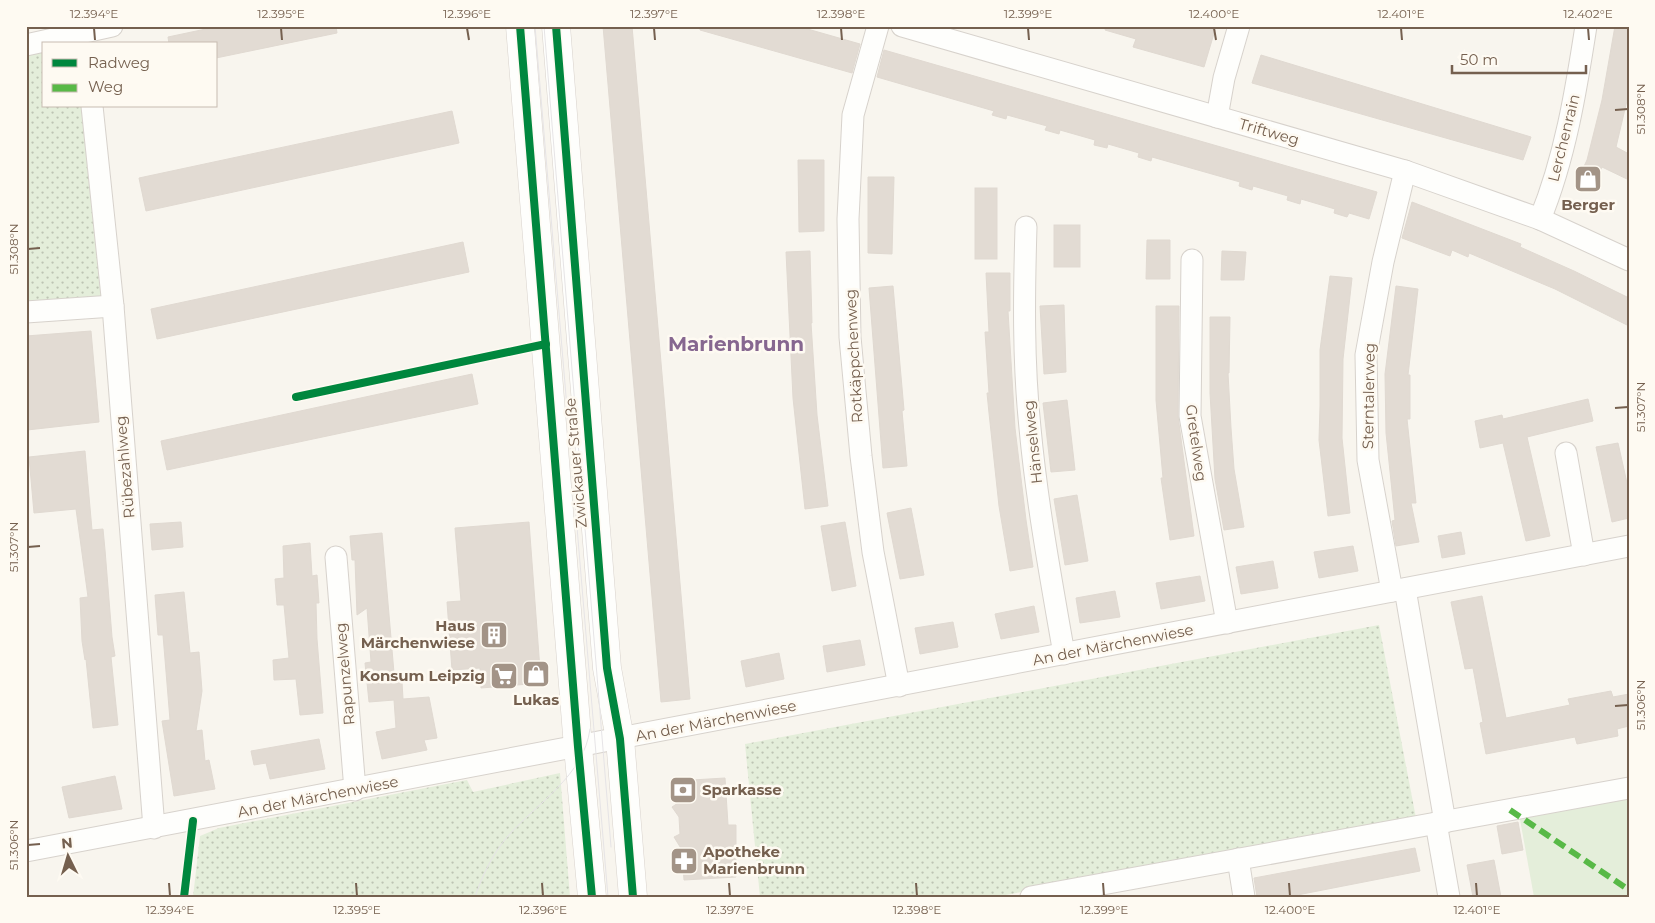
<svg xmlns="http://www.w3.org/2000/svg" width="1655" height="923" font-family="Montserrat,sans-serif">
<style>
.grass{fill:#e4eeda}
.park{fill:url(#park-dots)}
.building{fill:#e2dbd3;stroke:#e0d9d1}
.lines{fill:none;stroke-linecap:round;stroke-linejoin:round}
.minor-casing{stroke:#d7d2cc;stroke-width:23}
.secondary-casing{stroke:#d8d2cc;stroke-width:29}
.minor{stroke:#fefefc;stroke-width:21}
.secondary{stroke:#fefefc;stroke-width:28}
.tram{stroke:#e6e4e6;stroke-width:1}
.quiet{stroke:#58b947;stroke-width:6;stroke-dasharray:12 6;stroke-linecap:butt}
.cycleway-casing{stroke:#fefaf2;stroke-width:11}
.cycleway{stroke:#00873e;stroke-width:8}
.ticks{fill:none;stroke:#75604f;stroke-width:2}
.labels{text-anchor:middle;stroke-width:5;stroke-linejoin:round;paint-order:stroke}
.street-label{font-size:15px;fill:#75604f;stroke:#fefaf2}
.poi-label{font-size:15px;font-weight:bold;fill:#75604f;stroke:#fefaf2}
.district-label{font-size:20px;font-weight:bold;fill:#866790;stroke:#fefaf2}
.neatline{fill:none;stroke:#75604f;stroke-width:2}
.ticks-label{font-size:12px;text-anchor:middle;fill:#75604f}
</style>
<defs>
<pattern id="park-dots" width="8" height="8" patternUnits="userSpaceOnUse" patternTransform="scale(1.25)"><rect width="8" height="8" fill="#e4eeda"/><path d="M2 2h.1M6 6h.1" fill="none" stroke="#bdc4b3" stroke-width="1.8" stroke-linecap="round"/></pattern>
</defs>
<rect width="100%" height="100%" fill="#f8f5ee"/>
<path class="grass" d="M1621,796L1628,801L1629,807V897H1534L1519,814Z"/>
<g class="park">
<path d="M85,32L86,44H44V106H92L113,306L26,312V45Z"/>
<path d="M1379,625L1416,818L995,897H760L745,744Z"/>
<path d="M560,773L570,897H193L200,836L219,828L467,780L473,792Z"/>
</g>
<g class="building">
<path d="M220,26H336L337,33L216,58V44H169L168,37Z"/>
<path d="M603,26H632L690,699L661,702Z"/>
<path d="M700,26H797L860,44L852,73L700,30Z"/>
<path d="M1106,26H1201L1215,30L1204,67L1133,47L1136,39L1105,30Z"/>
<path d="M1615,26H1629V92L1616,147L1629,154V180L1602,167L1593,184L1587,186L1581,183L1579,177L1587,160L1602,100Z"/>
<path d="M884,50L1377,192L1369,219L1349,213L1347,217L1334,213L1335,209L1301,199L1300,204L1287,200L1288,196L1253,186L1252,190L1239,186L1240,182L1152,157L1151,161L1138,157L1139,153L1108,144L1107,148L1094,145L1095,140L1060,130L1059,134L1045,130L1047,126L1007,115L1006,119L992,115L994,111L877,77Z"/>
<path d="M1261,55L1531,137L1523,160L1252,83Z"/>
<path d="M452,111L459,143L146,211L139,178Z"/>
<path d="M798,160H824V231L799,232Z"/>
<path d="M868,177H894L892,254L868,253Z"/>
<rect x="975" y="188" width="22" height="71"/>
<path d="M1412,202L1521,244L1520,247L1574,271L1629,298V326L1555,289L1469,253L1468,257L1452,250L1450,256L1402,238Z"/>
<rect x="1054" y="225" width="26" height="42"/>
<path d="M1147,240H1170V279H1146Z"/>
<path d="M463,242L469,272L157,339L151,309Z"/>
<path d="M810,251L812,323H811L817,415L828,506L805,509L793,398L786,252Z"/>
<path d="M1222,251L1246,252L1244,280H1221Z"/>
<path d="M986,273H1010V311H1008L1015,428L1026,520L1033,567L1010,571L999,506L989,413L987,393H989L985,332H989Z"/>
<path d="M1330,276L1352,278L1343,359L1342,438L1350,513L1328,516L1319,440L1320,406V350Z"/>
<path d="M893,286L904,410L902,411L907,466L883,468L869,288Z"/>
<path d="M1396,286L1418,289L1408,375H1410V419H1407L1416,503H1411L1419,542L1396,546L1392,521L1395,520L1386,433L1385,374Z"/>
<path d="M1064,305L1066,372L1044,374L1040,306Z"/>
<path d="M1156,306H1179L1178,416L1194,536L1170,540L1161,478H1163L1156,400Z"/>
<path d="M1210,317H1230L1229,373H1228L1231,428L1234,469L1244,527L1224,530L1215,479L1210,393Z"/>
<path d="M91,331L99,422L27,430L26,336Z"/>
<path d="M472,374L478,404L167,470L161,441Z"/>
<path d="M1588,399L1593,421L1527,437L1550,536L1526,541L1503,443L1480,448L1475,421L1502,415L1503,419Z"/>
<path d="M1067,400L1075,470L1051,472L1043,403Z"/>
<path d="M1618,443L1629,492V518L1612,522L1596,447Z"/>
<path d="M85,451L92,530L103,529L105,550L112,637L115,656L111,657L118,725L93,728L86,659L85,660L82,641L80,598L88,597L76,509L34,513L29,457Z"/>
<path d="M1077,495L1088,561L1065,565L1054,499Z"/>
<path d="M911,508L924,575L900,579L887,513Z"/>
<path d="M181,522L183,547L152,550L150,524Z"/>
<path d="M529,522L541,683L481,688L480,668L452,670L447,602L461,601L455,528Z"/>
<path d="M845,522L856,586L832,591L821,526Z"/>
<path d="M1461,532L1465,554L1442,558L1438,536Z"/>
<path d="M382,533L394,673L399,672V682H402L403,699L429,697L437,738L424,740L427,750L382,759L376,732L396,728L394,700L369,702L365,663L371,662L367,608L357,615L355,560H352L350,536Z"/>
<path d="M310,543L312,576L317,575L319,603H316L317,639L323,713L300,715L296,679L274,680L273,660L289,658L284,605H277L275,579L284,578L283,546Z"/>
<path d="M1353,546L1358,571L1319,578L1314,552Z"/>
<path d="M1273,561L1278,588L1241,594L1236,567Z"/>
<path d="M1200,576L1205,601L1161,609L1156,583Z"/>
<path d="M1115,591L1120,617L1080,623L1076,598Z"/>
<path d="M184,592L190,653L199,652L202,691L196,731L202,730L205,761L209,760L215,789L174,796L162,721L170,720L163,635H158L155,595Z"/>
<path d="M1482,596L1506,718L1570,705L1568,699L1611,691L1613,697L1629,694V726L1617,729L1618,736L1577,744L1575,737L1486,754L1480,723L1483,722L1473,668L1465,669L1451,602Z"/>
<path d="M1034,606L1039,632L1001,639L995,614Z"/>
<path d="M953,622L958,647L920,654L915,628Z"/>
<path d="M860,640L865,665L827,672L823,646Z"/>
<path d="M779,653L784,679L746,687L741,661Z"/>
<path d="M319,739L325,769L270,779L266,763L254,765L251,751Z"/>
<path d="M115,776L122,809L69,818L62,787Z"/>
<path d="M725,778L728,825H736V877L684,880L682,850L674,837L680,834L679,817L672,807L678,803L676,781Z"/>
<path d="M1518,822L1523,850L1502,854L1497,826Z"/>
<path d="M1415,848L1420,871L1287,897H1257L1254,878Z"/>
<path d="M1494,860L1501,897H1473L1467,865Z"/>
</g>
<g class="lines">
<g class="minor-casing">
<g id="minor">
<path d="M878,26L853,115L848,219L850,337L861,456L873,552L899,686"/>
<path d="M902,26L1405,171L1540,219L1629,260"/>
<path d="M26,45L112,26"/>
<path d="M92,106L113,306L154,828"/>
<path d="M1217,117L1224,78L1239,26"/>
<path d="M1540,219C1565,158 1576,91 1586,26"/>
<path d="M1026,227C1024,294 1023,361 1030,428C1037,504 1051,579 1064,654"/>
<path d="M1192,260L1190,416L1227,623"/>
<path d="M26,312L113,306"/>
<path d="M1566,453L1584,555"/>
<path d="M336,557L355,790"/>
<path d="M1405,589L1445,822"/>
<path d="M1392,591L1368,460L1366,355L1383,262L1405,171"/>
<path d="M1436,823L1449,897"/>
<path d="M26,851L1629,546"/>
<path d="M1238,859L1244,897"/>
<path d="M1031,897L1629,788"/>
</g>
</g>
<g class="secondary-casing">
<g id="secondary">
<path d="M520,26L578,747L592,897"/>
<path d="M556,26L607,668L620,739L633,897"/>
</g>
</g>
<use href="#minor" class="minor"/>
<use href="#secondary" class="secondary"/>
<g class="tram">
<path d="M535,26L608,897"/>
<path d="M544,26L611,847"/>
<path d="M475,897C482,876 493,853 508,836C537,803 584,776 590,729"/>
</g>
<path class="quiet" d="M1510,810L1629,890"/>
<g class="cycleway-casing">
<g id="cycleway">
<path d="M520,26L578,747L592,897"/>
<path d="M556,26L607,668L620,739L633,897"/>
<path d="M296,397L546,344"/>
<path d="M184,897L193,821"/>
</g>
</g>
<use href="#cycleway" class="cycleway"/>
</g>
<path class="ticks" d="M94,28L95,40M281,28L282,40M467,28L469,40M654,28L655,40M841,28L842,40M1028,28L1029,40M1214,28L1216,40M1401,28L1402,40M1588,28L1589,40M1615,110L1628,109M28,249L40,248M1615,408L1628,407M28,547L40,546M1615,706L1628,705M28,845L40,844M169,883L170,896M356,883L357,896M542,883L543,896M729,883L730,896M916,883L917,896M1103,883L1104,896M1289,883L1290,896M1476,883L1477,896"/>
<defs>
<g id="shop-square" transform="scale(1.4375)"><rect x="-9" y="-9" width="18" height="18" rx="4" fill="#a39487" stroke="#fefaf2"/><path d="M-5-2.5h2.3a2.7 3.5 0 0 1 5.4 0H5L5.5 6h-11ZM-1.5-2.5h3a1.5 2.3 0 0 0-3 0Z" fill="#fff"/></g>
<g id="building-square" transform="scale(1.4375)"><rect x="-9" y="-9" width="18" height="18" rx="4" fill="#a39487" stroke="#fefaf2"/><path d="M-4-6H4V6H1V3H-1V6H-4ZM-2.5-4.3h1.7v1.8h-1.7ZM.8-4.3h1.7v1.8H.8ZM-2.5-1h1.7V.8h-1.7ZM.8-1h1.7V.8H.8Z" fill="#fff"/></g>
<g id="supermarket-square" transform="scale(1.4375)"><rect x="-9" y="-9" width="18" height="18" rx="4" fill="#a39487" stroke="#fefaf2"/><path d="M-6-5.5h2.5l.6 2H6L4.5 2H-2.5L-4.4-4H-6ZM-1.5 3.2a1.3 1.3 0 1 0 .1 0ZM3 3.2a1.3 1.3 0 1 0 .1 0Z" fill="#fff"/></g>
<g id="bank-square" transform="scale(1.4375)"><rect x="-9" y="-9" width="18" height="18" rx="4" fill="#a39487" stroke="#fefaf2"/><path d="M-6-4H6V4H-6ZM0-2.3a2.3 2.3 0 1 0 0 4.6a2.3 2.3 0 1 0 0-4.6Z" fill="#fff"/></g>
<g id="pharmacy-square" transform="scale(1.4375)"><rect x="-9" y="-9" width="18" height="18" rx="4" fill="#a39487" stroke="#fefaf2"/><path d="M-2-6h4v4h4v4h-4v4h-4v-4h-4v-4h4Z" fill="#fff"/></g>
</defs>
<g fill-rule="evenodd">
<use href="#shop-square" x="1588" y="179"/>
<use href="#building-square" x="494" y="635"/>
<use href="#shop-square" x="536" y="674"/>
<use href="#supermarket-square" x="504" y="676"/>
<use href="#bank-square" x="683" y="790"/>
<use href="#pharmacy-square" x="684" y="861"/>
</g>
<g class="labels">
<g class="street-label">
<text transform="translate(1269 132) rotate(16)" y="5">Triftweg</text>
<text transform="translate(1564 138) rotate(-76)" y="5">Lerchenrain</text>
<text transform="translate(854 356) rotate(-93)" y="5">Rotkäppchenweg</text>
<text transform="translate(1369 396) rotate(-89)" y="5">Sterntalerweg</text>
<text transform="translate(1033 442) rotate(-96)" y="5">Hänselweg</text>
<text transform="translate(1196 443) rotate(82)" y="5">Gretelweg</text>
<text transform="translate(576 463) rotate(-95)" y="5">Zwickauer Straße</text>
<text transform="translate(125 467) rotate(-95)" y="5">Rübezahlweg</text>
<text transform="translate(1113 645) rotate(-11)" y="5">An der Märchenwiese</text>
<text transform="translate(345 674) rotate(-95)" y="5">Rapunzelweg</text>
<text transform="translate(716 721) rotate(-11)" y="5">An der Märchenwiese</text>
<text transform="translate(318 797) rotate(-11)" y="5">An der Märchenwiese</text>
</g>
<g class="poi-label">
<text x="1588" y="210">Berger</text>
<text x="475" y="631" text-anchor="end">Haus<tspan x="475" dy="17">Märchenwiese</tspan></text>
<text x="485" y="681" text-anchor="end">Konsum Leipzig</text>
<text x="536" y="705">Lukas</text>
<text x="702" y="795" text-anchor="start">Sparkasse</text>
<text x="703" y="857" text-anchor="start">Apotheke<tspan x="703" dy="17">Marienbrunn</tspan></text>
</g>
<g class="district-label">
<text x="736" y="351">Marienbrunn</text>
</g>
</g>
<rect width="1655" height="923" fill="none" stroke="#fefaf2" stroke-width="55"/>
<rect x="42" y="42" width="175" height="65" fill="#fefaf2" stroke="#c7bcb1"/>
<rect x="52" y="59" width="25" height="8" fill="#00873e" stroke="#c7bcb1"/>
<text x="88" y="68" font-size="15" fill="#75604f">Radweg</text>
<rect x="52" y="84" width="25" height="8" fill="#58b947" stroke="#c7bcb1"/>
<text x="88" y="92" font-size="15" fill="#75604f">Weg</text>
<g transform="translate(68 856) rotate(355)" stroke="#fefaf2" stroke-width="4" paint-order="stroke">
<path d="M0-4L9 19L0 12L-9 19Z" fill="#75604f"/>
<text y="-8" font-size="14" font-weight="bold" text-anchor="middle" fill="#75604f">N</text>
</g>
<path d="M1452 65v8h134v-8" fill="none" stroke="#75604f" stroke-width="2.5"/>
<text x="1460" y="65" font-size="15" fill="#75604f" stroke="#fefaf2" stroke-width="4" paint-order="stroke">50 m</text>
<rect x="28" y="28" width="1600" height="868" class="neatline"/>
<g class="ticks-label">
<text x="94" y="18">12.394°E</text>
<text x="281" y="18">12.395°E</text>
<text x="467" y="18">12.396°E</text>
<text x="654" y="18">12.397°E</text>
<text x="841" y="18">12.398°E</text>
<text x="1028" y="18">12.399°E</text>
<text x="1214" y="18">12.400°E</text>
<text x="1401" y="18">12.401°E</text>
<text x="1588" y="18">12.402°E</text>
<text transform="translate(1641 109) rotate(-90)" y="4">51.308°N</text>
<text transform="translate(14 249) rotate(-90)" y="4">51.308°N</text>
<text transform="translate(1641 407) rotate(-90)" y="4">51.307°N</text>
<text transform="translate(14 547) rotate(-90)" y="4">51.307°N</text>
<text transform="translate(1641 705) rotate(-90)" y="4">51.306°N</text>
<text transform="translate(14 845) rotate(-90)" y="4">51.306°N</text>
<text x="170" y="914">12.394°E</text>
<text x="357" y="914">12.395°E</text>
<text x="543" y="914">12.396°E</text>
<text x="730" y="914">12.397°E</text>
<text x="917" y="914">12.398°E</text>
<text x="1104" y="914">12.399°E</text>
<text x="1290" y="914">12.400°E</text>
<text x="1477" y="914">12.401°E</text>
</g>
</svg>
